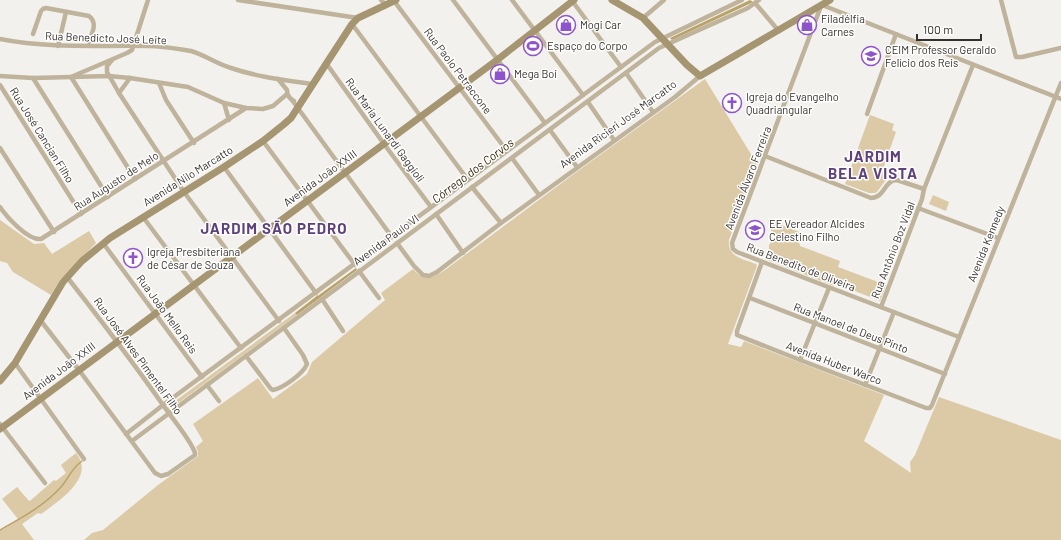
<svg xmlns="http://www.w3.org/2000/svg" width="1061" height="540" font-family="Barlow,sans-serif">
<style>
.green{fill:#dbcaa5}
.water{fill:#bba269}
.lines{fill:none;stroke-linecap:round;stroke-linejoin:round}
.stream{stroke:#bba269;stroke-width:1.5}
.street{stroke:#bfb49b;stroke-width:4.5}
.secondary{stroke:#a69571;stroke-width:7}
.labels{text-anchor:middle;stroke-width:3;stroke-linejoin:round;paint-order:stroke}
.poi-label{font-size:11px;fill:#323130;stroke:#fffefc;text-anchor:start}
.street-label{font-size:11px;fill:#323130;stroke:#fffefc}
.water-label{font-size:12px;font-style:italic;fill:#33270d;stroke:#fffefc}
.district-label{font-size:15px;font-weight:bold;letter-spacing:1px;fill:#5d417d;stroke:#fffefc}
</style>
<rect width="100%" height="100%" fill="#f2f1ed"/>
<g class="green">
<path d="M705,79L757,164L729,240C727,257 743,259 756,264L757,266L728,344L741,347L744,341L884,395L864,441L911,473L910,462L915,455L939,397L1061,440V540H84L92,533L103,530L158,485L198,456V452L196,447L203,441L193,424L258,378L273,399L307,374L312,362L385,300L381,293L413,269C424,282 432,278 445,270L575,173Z"/>
<path d="M870,115L894,124L892,130L896,132L883,169L900,175C887,175 884,183 877,192L875,193H869L845,184Z"/>
<path d="M933,195L949,202L946,211L929,204Z"/>
<path d="M0,220L34,244L44,243L52,254L89,231L96,243L60,280L51,295L13,272L7,263L0,261Z"/>
<path d="M768,220L802,233L799,242L800,246L840,261L838,267L886,285L880,301L835,283L834,286L765,259L769,251V245L776,236L770,229Z"/>
<path d="M295,313L297,315L169,410L167,407Z"/>
<path d="M76,453C96,477 59,501 41,514L38,513L22,524L34,540H0V530L18,519L2,499L17,487L29,501L31,500L54,480L56,481L66,473L61,465Z"/>
</g>
<g class="water">
<path d="M750,0L753,2L747,5L672,40L670,38Z"/>
<path d="M356,268L357,270L297,315L295,313L318,295L319,296V295Z"/>
</g>
<g class="lines">
<path class="stream" d="M0,530C21,518 44,506 61,487C69,478 70,470 82,461"/>
<g class="street">
<path d="M238,0L358,18"/>
<path d="M381,0L386,5"/>
<path d="M453,0L545,123"/>
<path d="M512,0L583,95"/>
<path d="M1001,0L1016,57H1022L1061,48"/>
<path d="M394,1L507,151"/>
<path d="M573,2L621,67"/>
<path d="M755,3L778,30"/>
<path d="M822,5L1061,99"/>
<path d="M821,6L732,243L733,249L737,252L959,337"/>
<path d="M643,18L664,0"/>
<path d="M352,24L468,180"/>
<path d="M33,34L41,11L43,9L46,8L89,16C98,23 92,33 89,42"/>
<path d="M0,39C50,49 99,45 149,46C163,46 178,49 191,51C205,55 217,64 231,68C257,77 285,80 312,84"/>
<path d="M58,46L66,12"/>
<path d="M112,60L107,66V72L119,93L184,192L279,321"/>
<path d="M326,63L384,144L431,207"/>
<path d="M626,73L653,112"/>
<path d="M0,76L33,78L109,76L130,78L188,87L224,103L246,108L263,109L273,106L287,94"/>
<path d="M33,78L108,197"/>
<path d="M278,79L287,90C287,95 290,99 294,101"/>
<path d="M159,83L166,100L194,143"/>
<path d="M0,85L81,214"/>
<path d="M119,93L130,78"/>
<path d="M292,100L392,237"/>
<path d="M588,102L614,140"/>
<path d="M224,103L229,120"/>
<path d="M867,114L896,34"/>
<path d="M550,130L577,167"/>
<path d="M263,141L355,265"/>
<path d="M0,148L54,232"/>
<path d="M765,156L871,198C885,198 884,180 897,180L924,189"/>
<path d="M512,158L539,195"/>
<path d="M224,167L316,293"/>
<path d="M135,179L71,77L127,53L132,50L148,0"/>
<path d="M472,187L501,223"/>
<path d="M0,207C6,216 28,241 41,239L246,108"/>
<path d="M918,208L998,238"/>
<path d="M436,214L463,253"/>
<path d="M143,217L241,348"/>
<path d="M103,243L202,377"/>
<path d="M397,243L414,266L423,275L429,276L437,272L501,223L675,97L700,76"/>
<path d="M762,262L737,331V335L800,360L926,408H930L932,405L1061,83"/>
<path d="M359,271L379,298"/>
<path d="M750,298L945,374"/>
<path d="M322,299L343,331"/>
<path d="M881,307L922,199L924,189L973,65"/>
<path d="M41,321L79,370L155,473L161,476L168,474L195,455V453C191,440 171,417 163,405C132,361 100,319 67,277"/>
<path d="M246,356L271,389L273,390C283,388 303,374 307,364L303,355L284,328"/>
<path d="M800,360L829,288"/>
<path d="M15,363L84,459"/>
<path d="M207,385L219,401"/>
<path d="M865,385L894,312"/>
<path d="M0,424L45,483"/>
<path d="M126,434L163,405L655,42L742,0"/>
<path d="M132,441L659,48L748,8L759,0"/>
</g>
<g class="secondary">
<path d="M612,0L643,18L687,65L700,76L830,0"/>
<path d="M0,381L15,363L63,282L82,261L110,238L224,167L263,141L283,125L291,118L352,24L358,18L396,0"/>
<path d="M0,429L497,60L574,0"/>
</g>
</g>
<defs>
<g id="shop-ring" transform="scale(1)"><circle r="9.5" fill="#fffefc" stroke="#8e54cc" stroke-width="1.5"/><path d="M-5-2.5h2.3a2.7 3.5 0 0 1 5.4 0H5L5.5 6h-11ZM-1.5-2.5h3a1.5 2.3 0 0 0-3 0Z" fill="#8e54cc"/></g>
<g id="stadium-ring" transform="scale(1)"><circle r="9.5" fill="#fffefc" stroke="#8e54cc" stroke-width="1.5"/><path d="M0-5a6.5 5 0 1 0 0 10a6.5 5 0 1 0 0-10ZM-3.5-1.8h7v3.6h-7Z" fill="#8e54cc"/></g>
<g id="school-ring" transform="scale(1)"><circle r="9.5" fill="#fffefc" stroke="#8e54cc" stroke-width="1.5"/><path d="M0-5L7-2L0 1L-7-2ZM-4 1L0 2.5L4 1V4Q0 6-4 4Z" fill="#8e54cc"/></g>
<g id="church-ring" transform="scale(1)"><circle r="9.5" fill="#fffefc" stroke="#8e54cc" stroke-width="1.5"/><path d="M-1.2-6h2.4v3.5h3.3v2.4h-3.3V6h-2.4V-.1h-3.3v-2.4h3.3Z" fill="#8e54cc"/></g>
</defs>
<g fill-rule="evenodd">
<use href="#shop-ring" x="566" y="25"/>
<use href="#shop-ring" x="807" y="25"/>
<use href="#stadium-ring" x="533" y="46"/>
<use href="#school-ring" x="871" y="56"/>
<use href="#shop-ring" x="500" y="74"/>
<use href="#church-ring" x="732" y="103"/>
<use href="#school-ring" x="755" y="230"/>
<use href="#church-ring" x="133" y="258"/>
</g>
<g class="labels">
<g class="poi-label">
<text x="821" y="23">Filadélfia<tspan x="821" dy="13">Carnes</tspan></text>
<text x="580" y="29">Mogi Car</text>
<text x="547" y="50">Espaço do Corpo</text>
<text x="885" y="54">CEIM Professor Geraldo<tspan x="885" dy="13">Felício dos Reis</tspan></text>
<text x="514" y="78">Mega Boi</text>
<text x="746" y="101">Igreja do Evangelho<tspan x="746" dy="13">Quadriangular</tspan></text>
<text x="769" y="228">EE Vereador Alcides<tspan x="769" dy="13">Celestino Filho</tspan></text>
<text x="147" y="256">Igreja Presbiteriana<tspan x="147" dy="13">de César de Souza</tspan></text>
</g>
<g class="street-label">
<text transform="translate(106 38) rotate(2)" y="4">Rua Benedicto José Leite</text>
<text transform="translate(458 71) rotate(53)" y="4">Rua Paolo Petraccone</text>
<text transform="translate(618 124) rotate(-36)" y="4">Avenida Ricieri José Marcatto</text>
<text transform="translate(385 130) rotate(54)" y="4">Rua Maria Lunardi Gaggioli</text>
<text transform="translate(42 135) rotate(58)" y="4">Rua José Cancian Filho</text>
<text transform="translate(188 176) rotate(-32)" y="4">Avenida Nilo Marcatto</text>
<text transform="translate(320 178) rotate(-36)" y="4">Avenida João XXIII</text>
<text transform="translate(748 178) rotate(-69)" y="4">Avenida Álvaro Ferreira</text>
<text transform="translate(116 181) rotate(-33)" y="4">Rua Augusto de Melo</text>
<text transform="translate(386 240) rotate(-36)" y="4">Avenida Paulo VI</text>
<text transform="translate(986 244) rotate(-68)" y="4">Avenida Kennedy</text>
<text transform="translate(893 250) rotate(-69)" y="4">Rua Antônio Boz Vidal</text>
<text transform="translate(801 267) rotate(21)" y="4">Rua Benedito de Oliveira</text>
<text transform="translate(167 314) rotate(54)" y="4">Rua João Mello Reis</text>
<text transform="translate(851 328) rotate(21)" y="4">Rua Manoel de Deus Pinto</text>
<text transform="translate(138 356) rotate(54)" y="4">Rua José Alves Pimentel Filho</text>
<text transform="translate(834 363) rotate(21)" y="4">Avenida Huber Warco</text>
<text transform="translate(59 371) rotate(-37)" y="4">Avenida João XXIII</text>
</g>
<g class="water-label">
<text transform="translate(473 171) rotate(-37)" y="4">Córrego dos Corvos</text>
</g>
<g class="district-label">
<text x="873" y="162">JARDIM<tspan x="873" dy="17">BELA VISTA</tspan></text>
<text x="274" y="234">JARDIM SÃO PEDRO</text>
</g>
</g>
<path d="M917 34v6h64v-6" fill="none" stroke="#323130" stroke-width="2"/>
<text x="923" y="34" font-size="12" fill="#323130" stroke="#fffefc" stroke-width="3" paint-order="stroke">100 m</text>
</svg>
